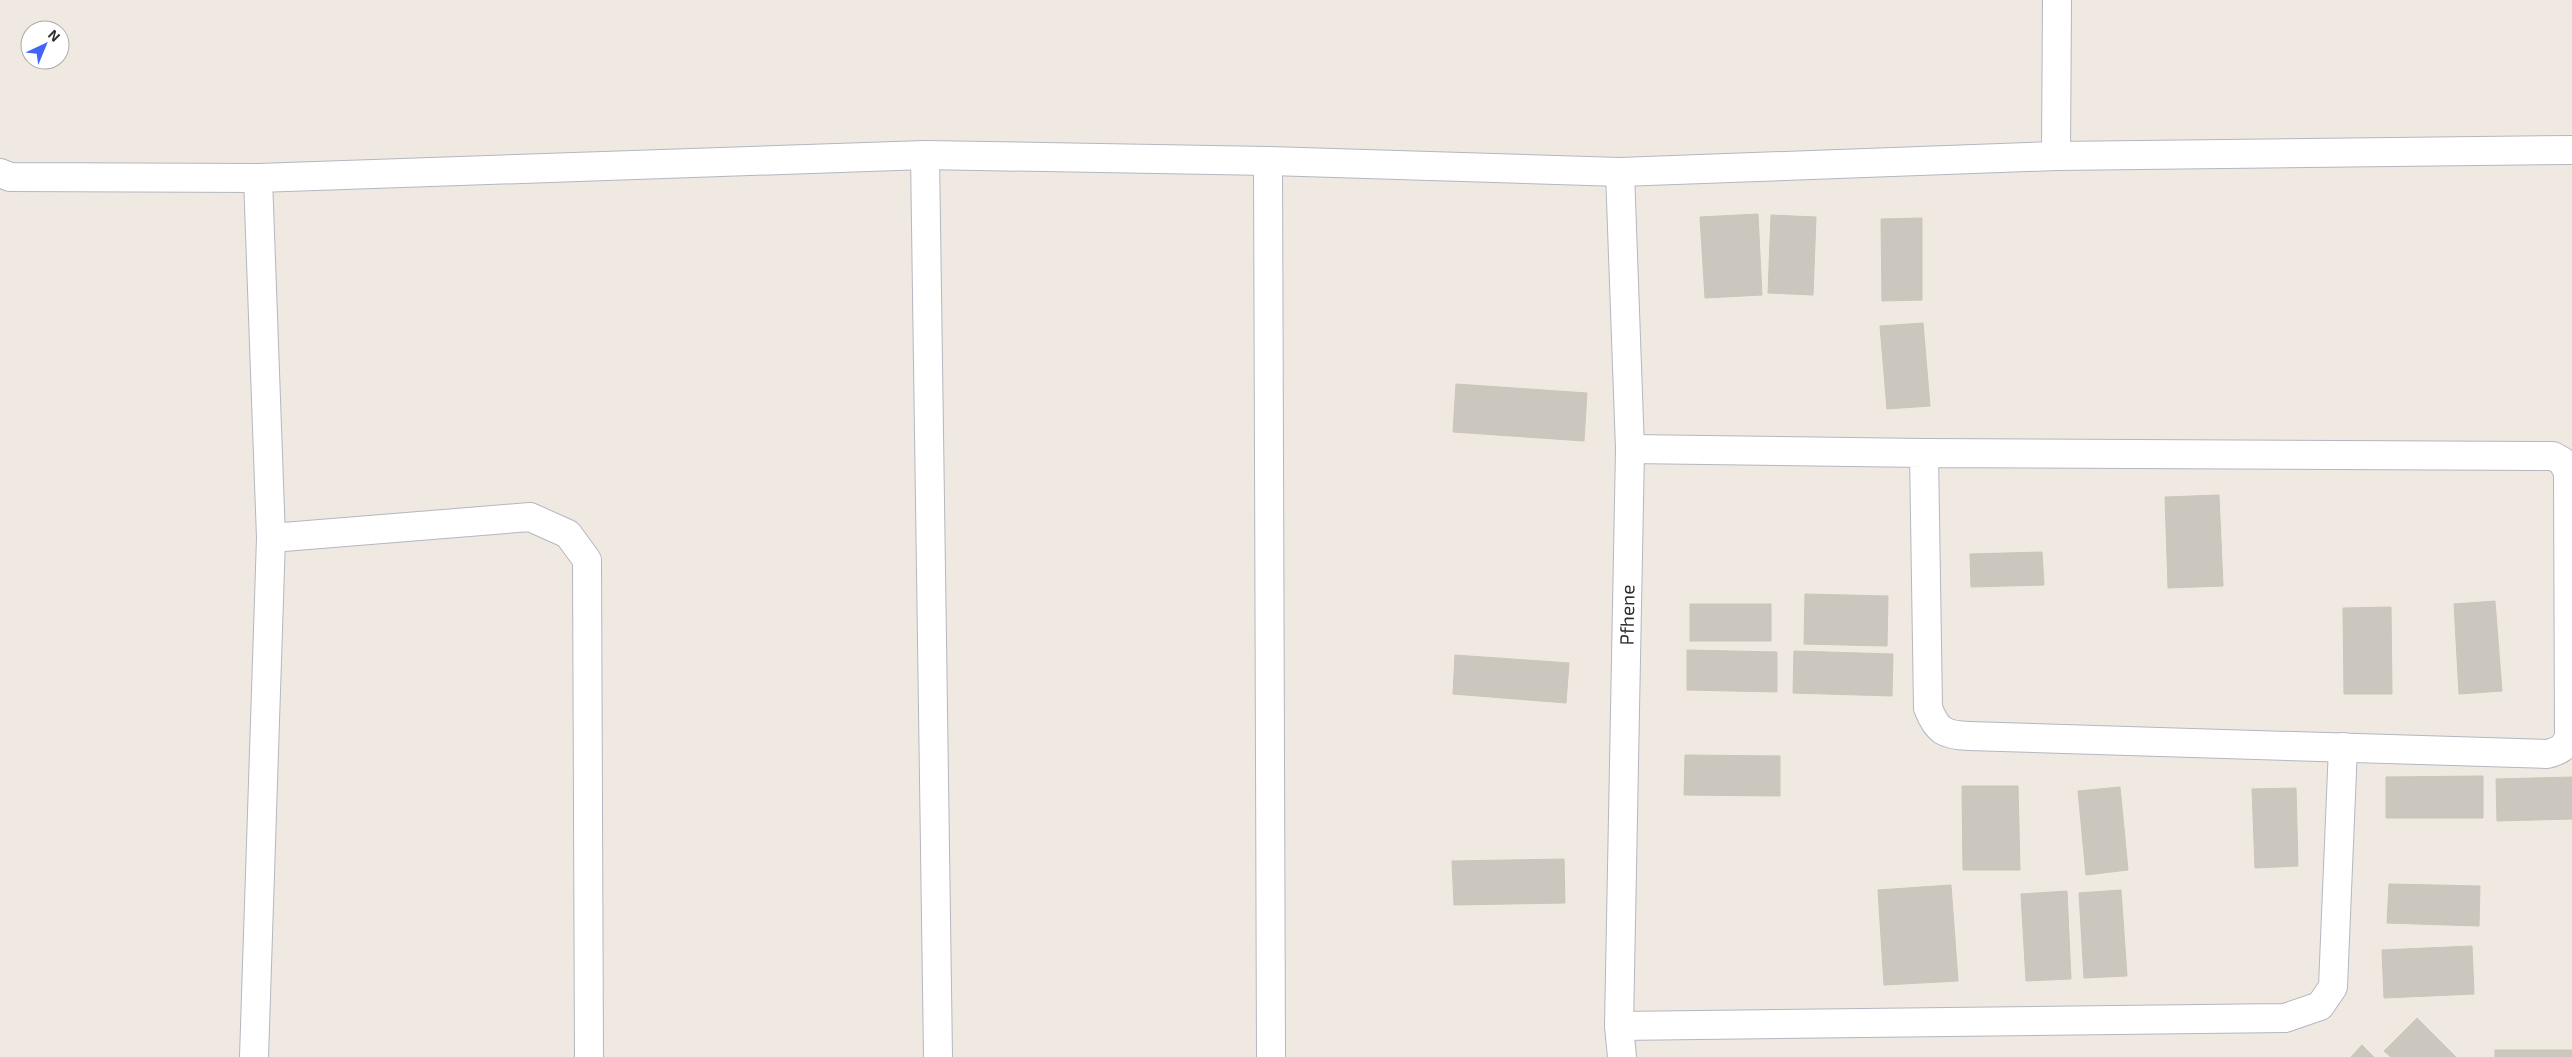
<svg xmlns="http://www.w3.org/2000/svg" width="2572" height="1057" font-family="'Exo 2',sans-serif">
<style>
.building{fill:#cbc7bf;stroke:#cbc5ba}
.lines{fill:none;stroke-linecap:round;stroke-linejoin:round}
.street-casing{stroke:#b4b7c1;stroke-width:30}
.street{stroke:#fff;stroke-width:28}
.labels{text-anchor:middle;stroke-width:4.5;stroke-linejoin:round;paint-order:stroke}
.street-label{font-size:19px;fill:#2e2e2e;stroke:#fff}
</style>
<rect width="100%" height="100%" fill="#efe9e1"/>
<g class="building">
<path d="M1758,214L1762,295L1705,298L1700,217Z"/>
<path d="M1771,215L1816,217L1813,295L1768,293Z"/>
<path d="M1922,218V300L1882,301L1881,219Z"/>
<path d="M1923,323L1930,406L1887,409L1880,326Z"/>
<path d="M1456,384L1587,393L1584,441L1453,432Z"/>
<path d="M2219,495L2223,586L2168,588L2165,497Z"/>
<path d="M2042,552L2044,585L1971,587L1970,554Z"/>
<path d="M1805,594L1888,596L1887,646L1804,644Z"/>
<path d="M2495,601L2502,691L2459,694L2454,604Z"/>
<rect x="1690" y="604" width="81" height="37"/>
<path d="M2391,607L2392,694H2344L2343,608Z"/>
<path d="M1687,650L1777,652V692L1687,690Z"/>
<path d="M1794,651L1893,654L1892,696L1793,693Z"/>
<path d="M1455,655L1569,663L1566,703L1453,694Z"/>
<path d="M1685,755L1780,756V796L1684,795Z"/>
<path d="M2483,776V818H2386V777Z"/>
<path d="M2572,777V819L2497,821L2496,779Z"/>
<path d="M1962,786H2018L2020,870H1963Z"/>
<path d="M2120,787L2128,870L2086,875L2078,791Z"/>
<path d="M2296,788L2298,866L2255,868L2252,789Z"/>
<path d="M1564,859L1565,903L1454,905L1452,861Z"/>
<path d="M2389,884L2480,886L2479,926L2387,923Z"/>
<path d="M1951,885L1958,981L1884,985L1878,890Z"/>
<path d="M2121,890L2127,976L2084,978L2079,893Z"/>
<path d="M2067,891L2071,979L2026,981L2021,894Z"/>
<path d="M2472,946L2474,994L2384,998L2382,950Z"/>
<path d="M2417,1018L2456,1057H2391L2384,1051Z"/>
<path d="M2362,1045L2374,1057H2351Z"/>
<rect x="2495" y="1050" width="77" height="7"/>
</g>
<g class="lines">
<g class="street-casing">
<g id="street">
<path d="M925,155L938,1057"/>
<path d="M2056,156L2057,0"/>
<path d="M1268,161L1271,1057"/>
<path d="M1620,172L1630,449L1619,1026L1622,1057"/>
<path d="M0,173L10,177L258,178L925,155L1268,161L1620,172L2056,156L2572,150"/>
<path d="M1630,449L1924,453L2553,456L2562,461L2568,472L2569,736C2565,748 2559,751 2547,754L1969,736C1944,735 1937,731 1928,708L1924,453"/>
<path d="M271,538L530,517L568,534L587,560L589,1057"/>
<path d="M1619,1026L2285,1018L2320,1006L2333,987L2343,747"/>
<path d="M254,1057L271,538L258,178"/>
</g>
</g>
<use href="#street" class="street"/>
</g>
<g class="labels">
<g class="street-label">
<text transform="translate(1627 615) rotate(-89)" y="7">Pfhene</text>
</g>
</g>
<g transform="translate(45 45) rotate(44)"><circle r="24" fill="#ffffff" stroke="#ababab"/>
<path d="M0-4L9 19L0 12L-9 19Z" fill="#4264fb"/>
<text y="-8" font-size="14" font-weight="bold" text-anchor="middle" fill="#2e2e2e">N</text>
</g>
</svg>
